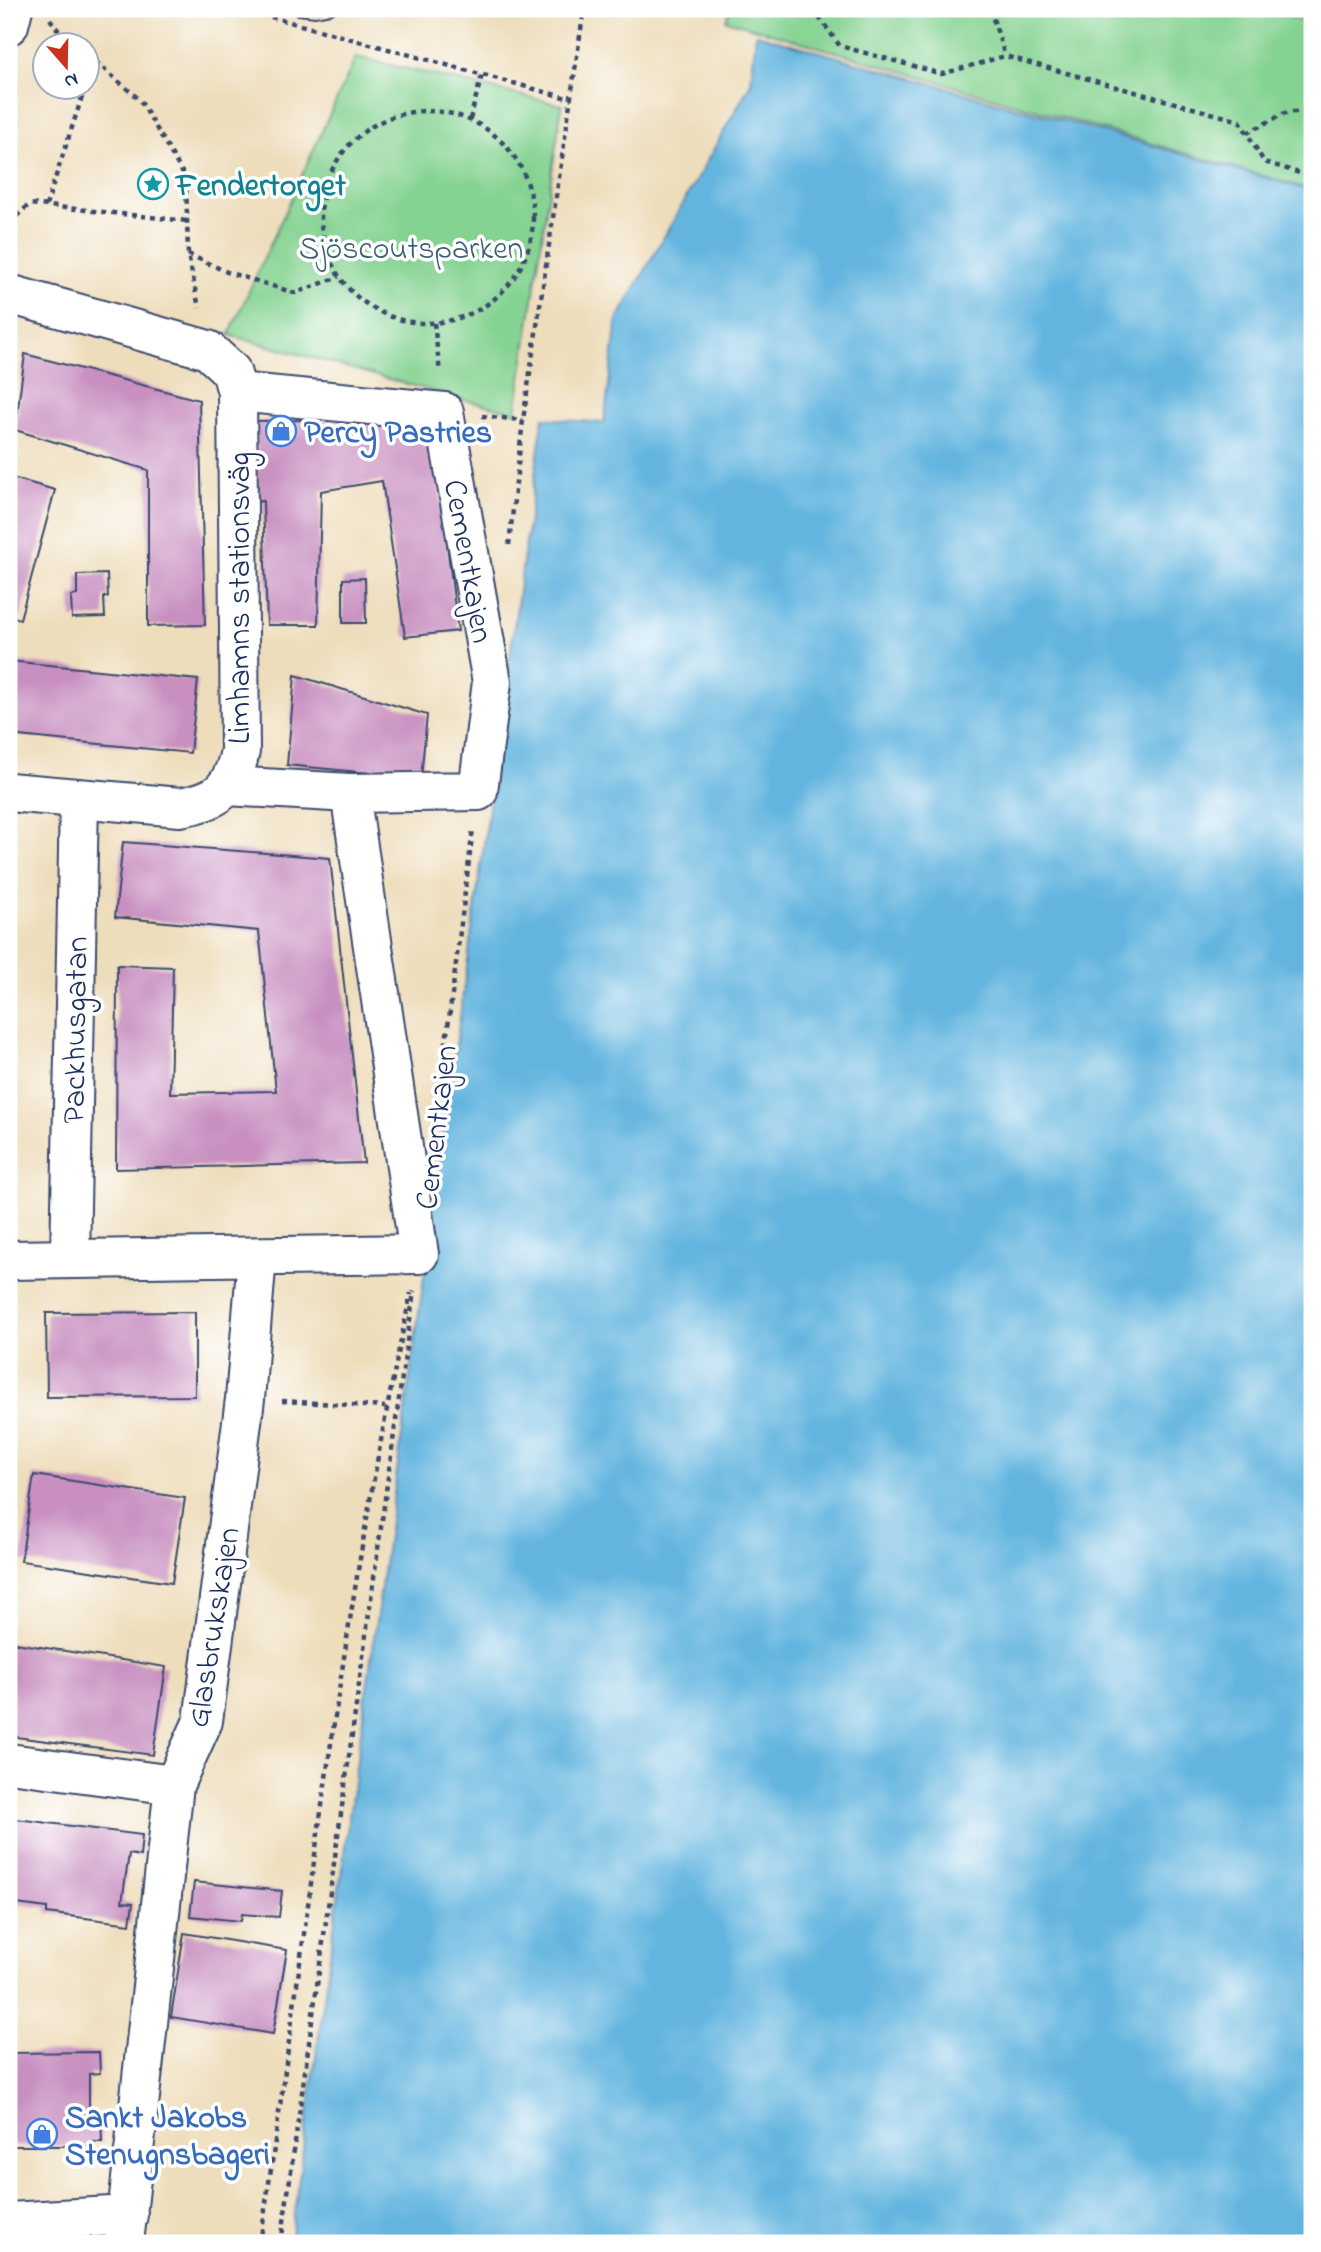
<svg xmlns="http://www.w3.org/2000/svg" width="1321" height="2252" font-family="'Indie Flower',sans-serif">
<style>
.green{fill:#85d392;stroke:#508178;stroke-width:2}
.water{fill:#64b5df;stroke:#40729e;stroke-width:2}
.building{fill:#c88fc0}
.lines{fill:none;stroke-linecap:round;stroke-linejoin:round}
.street-casing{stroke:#3b496c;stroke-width:42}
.path{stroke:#3b496c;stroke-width:4.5;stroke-dasharray:5 5;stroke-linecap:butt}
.street{stroke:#fff;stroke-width:38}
.labels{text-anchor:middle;stroke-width:7;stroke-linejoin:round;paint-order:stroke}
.culture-label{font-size:32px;font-weight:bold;fill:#0d838f;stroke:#fff;text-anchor:start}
.park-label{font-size:32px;fill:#3b606e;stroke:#fff}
.shop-label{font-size:32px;font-weight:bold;fill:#366cbe;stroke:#fff;text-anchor:start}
.street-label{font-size:32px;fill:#1b2f5e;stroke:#fff}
</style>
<rect width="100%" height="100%" fill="#fff"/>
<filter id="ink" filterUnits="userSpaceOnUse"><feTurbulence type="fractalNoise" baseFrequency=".0143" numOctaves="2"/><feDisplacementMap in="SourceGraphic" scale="14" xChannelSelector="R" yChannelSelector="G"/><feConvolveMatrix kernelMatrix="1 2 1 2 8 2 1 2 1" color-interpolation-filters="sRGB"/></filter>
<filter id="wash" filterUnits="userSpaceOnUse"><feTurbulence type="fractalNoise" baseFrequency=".00686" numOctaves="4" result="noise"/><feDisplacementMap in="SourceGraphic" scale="28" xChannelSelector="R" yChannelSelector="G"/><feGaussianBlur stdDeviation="1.57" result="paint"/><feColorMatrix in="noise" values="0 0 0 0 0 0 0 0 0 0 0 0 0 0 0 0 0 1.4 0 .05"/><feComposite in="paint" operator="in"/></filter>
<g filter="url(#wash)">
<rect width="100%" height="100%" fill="#edb"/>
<g class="green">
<path d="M730,9H1267L1312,25V190L726,20Z"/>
<path d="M356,57L562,105L516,412L461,399L229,335Z"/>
</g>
<path class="water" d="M756,34L1312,191V2243H290L543,418L604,423L617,320L751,83Z"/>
<g id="blocks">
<g class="building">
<path d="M286,9H342L331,14L315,17L298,15Z"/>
<path d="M25,354L199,400L205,625L148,626V470L15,430Z"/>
<path d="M431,418L458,631L405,637L382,481L321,491L318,625H267L263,501L255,502L257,421Z"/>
<path d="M9,477L55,490L20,619L9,616Z"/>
<path d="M107,574L108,597H104L105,617L72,618L71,596L77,595V575Z"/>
<path d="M365,578L366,623H343V579Z"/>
<path d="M9,661L198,680L190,753L9,735Z"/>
<path d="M295,675L427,715L421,778L287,765Z"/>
<path d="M123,842L330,858L364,1163L116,1169L117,965L173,967L170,1093L276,1091L259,931L115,917Z"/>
<path d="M195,1312V1396L47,1397L46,1313Z"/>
<path d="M34,1475L185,1498L172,1583L21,1561Z"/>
<path d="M9,1642L166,1667L153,1755L9,1736Z"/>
<path d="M9,1818L142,1835L140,1856L129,1854L122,1902L133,1903L130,1924L47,1913V1908L9,1903Z"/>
<path d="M194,1882L282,1891L279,1917L242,1914L241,1921L190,1916Z"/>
<path d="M184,1933L287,1950L273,2034L171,2017Z"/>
<path d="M99,2052L100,2073L89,2074V2116H101L102,2142H91L90,2146H9V2053Z"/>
</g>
</g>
</g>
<g filter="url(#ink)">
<use href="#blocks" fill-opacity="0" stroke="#3b496c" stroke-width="2"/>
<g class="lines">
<g class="street-casing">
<g id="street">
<path d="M9,25L13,9"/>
<path d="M9,294L208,350L231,371L237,392L240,751C232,789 219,801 180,807L9,792"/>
<path d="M227,786L350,793"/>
<path d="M70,1259L79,800"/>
<path d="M9,1260L419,1254L350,793L478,791L492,682L444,412L237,392"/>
<path d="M9,1763L174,1785"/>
<path d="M9,2222L128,2215"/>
<path d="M124,2243L174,1785L203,1721L245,1399L257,1257"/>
</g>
</g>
<g class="path">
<path d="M242,9L571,99"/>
<path d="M813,9L840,46L942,74L1005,56L1240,121L1264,162L1312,177"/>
<path d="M990,9L1005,56"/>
<path d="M1286,9L1312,18"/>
<path d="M50,19L58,30L76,46"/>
<path d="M88,55L140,100L186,179L188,254L199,308"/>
<path d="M88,79L93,60"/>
<circle cx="427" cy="217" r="106"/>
<path d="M470,119L482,75"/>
<path d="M1247,133L1285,113L1312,110"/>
<path d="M46,206L85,88"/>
<path d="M9,223L30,204L187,221"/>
<path d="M188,254L227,272L295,293L339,277"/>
<path d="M434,323L440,372"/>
<path d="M482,416L523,420"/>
<path d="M509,545L523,420L584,9"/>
<path d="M438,1105L473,829"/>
<path d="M282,1401L385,1407"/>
<path d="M260,2243C308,1926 342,1606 411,1293"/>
<path d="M281,2243L414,1291"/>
</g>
<use href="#street" class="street"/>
</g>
</g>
<defs>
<g id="sight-ring" transform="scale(1.575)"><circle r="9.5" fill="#fff" stroke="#0f9aa8" stroke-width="1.5"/><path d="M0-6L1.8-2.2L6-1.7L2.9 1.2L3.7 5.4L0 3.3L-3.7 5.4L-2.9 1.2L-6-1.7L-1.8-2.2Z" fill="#0f9aa8"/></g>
<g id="shop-ring" transform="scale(1.575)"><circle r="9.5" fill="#fff" stroke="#3f7fe0" stroke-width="1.5"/><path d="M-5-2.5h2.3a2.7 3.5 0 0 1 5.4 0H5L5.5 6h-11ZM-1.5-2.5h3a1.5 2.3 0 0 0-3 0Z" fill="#3f7fe0"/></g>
</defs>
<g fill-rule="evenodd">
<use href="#sight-ring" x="153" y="184"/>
<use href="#shop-ring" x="281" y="431"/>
<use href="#shop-ring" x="42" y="2134"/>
</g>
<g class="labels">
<g class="culture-label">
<text x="176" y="195">Fendertorget</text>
</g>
<g class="park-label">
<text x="411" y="258">Sjöscoutsparken</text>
</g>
<g class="shop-label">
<text x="304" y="442">Percy Pastries</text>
<text x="65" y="2127">Sankt Jakobs<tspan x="65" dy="37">Stenugnsbageri</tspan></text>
</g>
<g class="street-label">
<text transform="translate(470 561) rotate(80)" y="11">Cementkajen</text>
<text transform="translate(238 598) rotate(-90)" y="11">Limhamns stationsväg</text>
<text transform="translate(74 1030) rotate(-89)" y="11">Packhusgatan</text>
<text transform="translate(435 1127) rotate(-83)" y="11">Cementkajen</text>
<text transform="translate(212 1627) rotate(-81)" y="11">Glasbrukskajen</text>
</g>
</g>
<rect width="1321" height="2252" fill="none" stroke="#fff" stroke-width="35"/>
<g transform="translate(66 66) rotate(160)"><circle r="33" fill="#ffffff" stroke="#a4acbf" stroke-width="2"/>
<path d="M0-5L12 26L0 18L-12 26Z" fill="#c8321e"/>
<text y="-10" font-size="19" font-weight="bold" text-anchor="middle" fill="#1b2f5e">N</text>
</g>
</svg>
